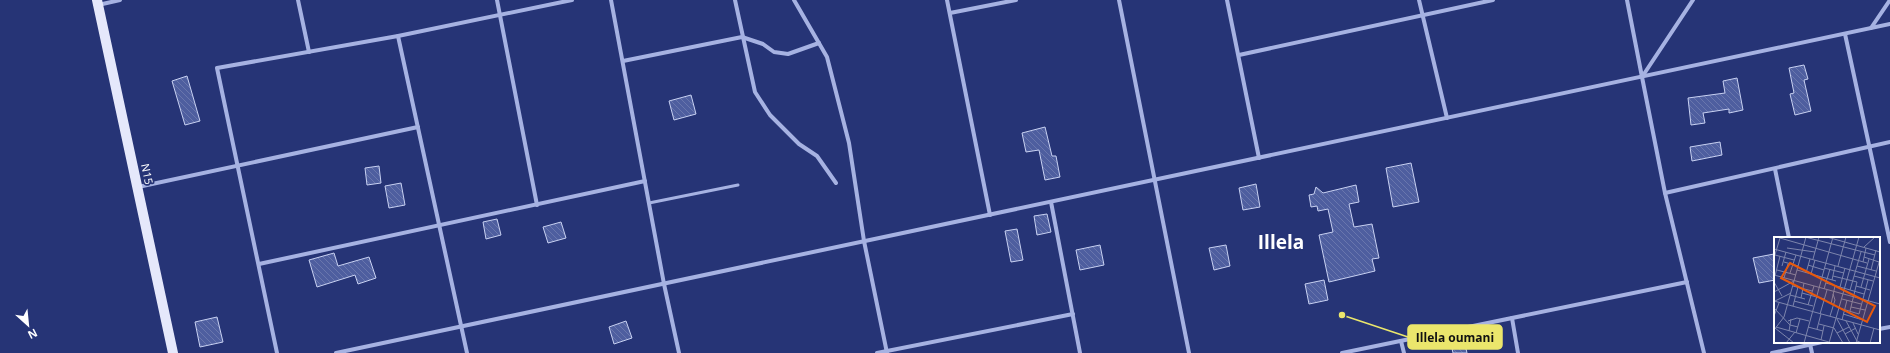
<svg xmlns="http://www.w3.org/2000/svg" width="1890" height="353" font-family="'Open Sans',sans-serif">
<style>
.building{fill:url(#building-back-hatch);stroke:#c8d1f2}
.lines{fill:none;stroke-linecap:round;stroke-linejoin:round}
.lane{stroke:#a6b2e2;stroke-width:3}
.street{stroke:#a6b2e2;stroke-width:4}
.primary{stroke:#e5e8fb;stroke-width:10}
.labels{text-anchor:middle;stroke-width:3.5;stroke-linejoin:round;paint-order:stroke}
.street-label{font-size:11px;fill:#fff;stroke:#263476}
.town-label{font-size:19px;font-weight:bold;fill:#fff;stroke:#263476}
.inset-road{fill:none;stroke:#7d85ad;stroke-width:1}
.view{fill:#e8590c;fill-opacity:0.15;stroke:#e8590c;stroke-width:2}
.inset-edge{fill:none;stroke:#fff;stroke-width:2}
.leader{fill:none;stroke:#ebe66c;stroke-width:1.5}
.callout-dot{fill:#ebe66c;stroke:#263476;stroke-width:1.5}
.callout{fill:#ebe66c;stroke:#ebe66c;stroke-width:1.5}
.callout-label{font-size:12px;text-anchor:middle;font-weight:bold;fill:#111}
</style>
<defs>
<pattern id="building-back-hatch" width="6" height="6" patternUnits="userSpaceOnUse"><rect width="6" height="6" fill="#4e5e9f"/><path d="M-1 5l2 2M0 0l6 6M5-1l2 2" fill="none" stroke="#6976ad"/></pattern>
</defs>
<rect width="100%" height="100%" fill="#263476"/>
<g class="building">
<path d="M1804,65L1808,79L1804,80L1811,111L1795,115L1790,94L1794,93L1789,68Z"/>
<path d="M187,76L200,121L185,125L172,81Z"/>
<path d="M1737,78L1743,110L1729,113V109L1703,113L1705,123L1691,125L1688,98L1725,93L1723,81Z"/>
<path d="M691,95L696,114L674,120L669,101Z"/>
<path d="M1045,127L1052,156H1056L1060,177L1045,180L1039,150L1026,152L1022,133Z"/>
<path d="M1720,142L1722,155L1692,161L1690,147Z"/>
<path d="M1411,163L1419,202L1393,207L1386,168Z"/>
<path d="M379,166L381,183L367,185L365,168Z"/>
<path d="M401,183L405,205L389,208L385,186Z"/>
<path d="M1256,184L1260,207L1243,210L1239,188Z"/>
<path d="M1356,185L1359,202L1349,204L1354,227L1372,224L1379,258L1372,259L1375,271L1329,282L1319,235L1333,232L1328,209L1318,211L1317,206L1311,207L1309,195L1314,194L1316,187L1323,193Z"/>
<path d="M1047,214L1051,232L1037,235L1034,216Z"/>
<path d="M497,219L501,235L486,239L483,222Z"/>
<path d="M561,222L566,238L548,243L543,227Z"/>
<path d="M1017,229L1023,260L1011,262L1005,231Z"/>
<path d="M1100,245L1104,265L1080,270L1076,250Z"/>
<path d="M1226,245L1230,266L1214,270L1209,248Z"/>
<path d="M334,253L338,266L369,257L376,278L358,284L355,275L317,287L309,260Z"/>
<path d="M1774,254L1775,280L1759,283L1753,258Z"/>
<path d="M1324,280L1328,300L1309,304L1305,284Z"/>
<path d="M217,317L223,342L200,347L195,322Z"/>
<path d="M626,321L632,338L614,344L609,327Z"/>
<path d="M1464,340L1467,353H1453L1451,344Z"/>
</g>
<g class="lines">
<path class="lane" d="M649,203L738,185"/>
<g class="street">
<path d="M298,0L309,52"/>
<path d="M497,0L537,205"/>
<path d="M611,0L664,284L679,353"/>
<path d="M735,0L755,92L770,115L799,144L817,156L836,183"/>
<path d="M794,0L827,57L849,143L864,241L887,353"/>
<path d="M947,0L990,215"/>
<path d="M1119,0L1189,353"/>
<path d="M1227,0L1259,158"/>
<path d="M1419,0L1447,118"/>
<path d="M1627,0L1642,77"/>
<path d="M1693,0L1642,77L1665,193L1704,353"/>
<path d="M98,5L120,0"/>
<path d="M950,13L1016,0"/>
<path d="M1871,28L1890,0"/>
<path d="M1845,34L1890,242"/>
<path d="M398,36L467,353"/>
<path d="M1239,55L1493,0"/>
<path d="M623,61L742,37L763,44L774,52L788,54L819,43"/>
<path d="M1775,169L1789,238"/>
<path d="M138,187L418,127"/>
<path d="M1665,193L1890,142"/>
<path d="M1051,202L1080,353"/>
<path d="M259,264L645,181"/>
<path d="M1512,318L1518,353"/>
<path d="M1879,329L1890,327"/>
<path d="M1401,341L1404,353"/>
<path d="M1810,344L1812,353"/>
<path d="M277,353L217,68L398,36L572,0"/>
<path d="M336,353L1890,24"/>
<path d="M877,353L1073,314"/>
<path d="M1342,353L1687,282"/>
<path d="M1772,353L1822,342"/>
</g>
<path class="primary" d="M97,0L173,353"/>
</g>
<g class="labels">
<g class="street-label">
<text transform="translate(147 174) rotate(78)" y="4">N15</text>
</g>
<g class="town-label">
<text x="1281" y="249">Illela</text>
</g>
</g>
<g transform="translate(1774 237)">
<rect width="106" height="106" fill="#263476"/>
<path class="inset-road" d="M31,0L101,18M53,0L106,15M6,1L93,26M90,10L101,0M13,11L41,15M0,12L106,41M1,18L20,23M90,20L105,25M0,21L6,1M39,22L45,0M10,25L24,29M89,25L92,11M34,28L50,33M8,29L12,15M64,29L72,0M83,29L102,34M50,31L70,36M3,33L22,38M23,33L62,44M97,33L102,13M16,36L22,18M32,36L36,22M37,37L41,23M0,38L106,67M1,39L6,19M59,39L83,45L76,74M80,39L99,44M10,41L14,27M58,43L61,29M0,45L8,59M52,46L90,57M19,49L38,54M82,49L96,53M66,50L71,31M87,50L95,22M50,52L56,32M76,53L87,15M0,55L20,44L32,0M28,56L50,62M16,58L31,62M27,61L30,46M68,62L87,67M0,64L106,93M1,64L17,56M20,64L39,69M57,67L61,49M34,68L40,49M19,69L24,50M77,70L91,73M0,71L16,88L24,90M65,71L85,77L94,43M46,77L53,53M69,77L89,83M0,79L5,66M56,79L61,63L59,57M63,82L76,106M68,83L73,63M14,84L23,81L35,84M72,84L83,104L88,106M79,86L84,97M45,87L60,91L69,106M2,90L55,105M34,90L49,94M1,91L20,106M43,92L47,77M0,93L10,80L20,44M15,94L17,82M22,96L26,82M63,96L75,90M71,97L82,91M47,103L50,89M12,106L21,95M30,106L59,0M55,106L85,0M82,106L106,22M96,106L100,91"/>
<path class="view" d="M16,26L101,69L93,85L7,41Z"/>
<rect width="106" height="106" class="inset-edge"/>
</g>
<path class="leader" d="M1342 315L1408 337"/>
<circle class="callout-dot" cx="1342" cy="315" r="4"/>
<rect class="callout" x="1408" y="325" width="94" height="24" rx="4"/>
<g class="callout-label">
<text x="1455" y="342">Illela oumani</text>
</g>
<g transform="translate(28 325) rotate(153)" stroke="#263476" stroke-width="3" paint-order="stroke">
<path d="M0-3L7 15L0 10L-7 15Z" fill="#ffffff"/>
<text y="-6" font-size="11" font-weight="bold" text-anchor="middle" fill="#ffffff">N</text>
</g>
</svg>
